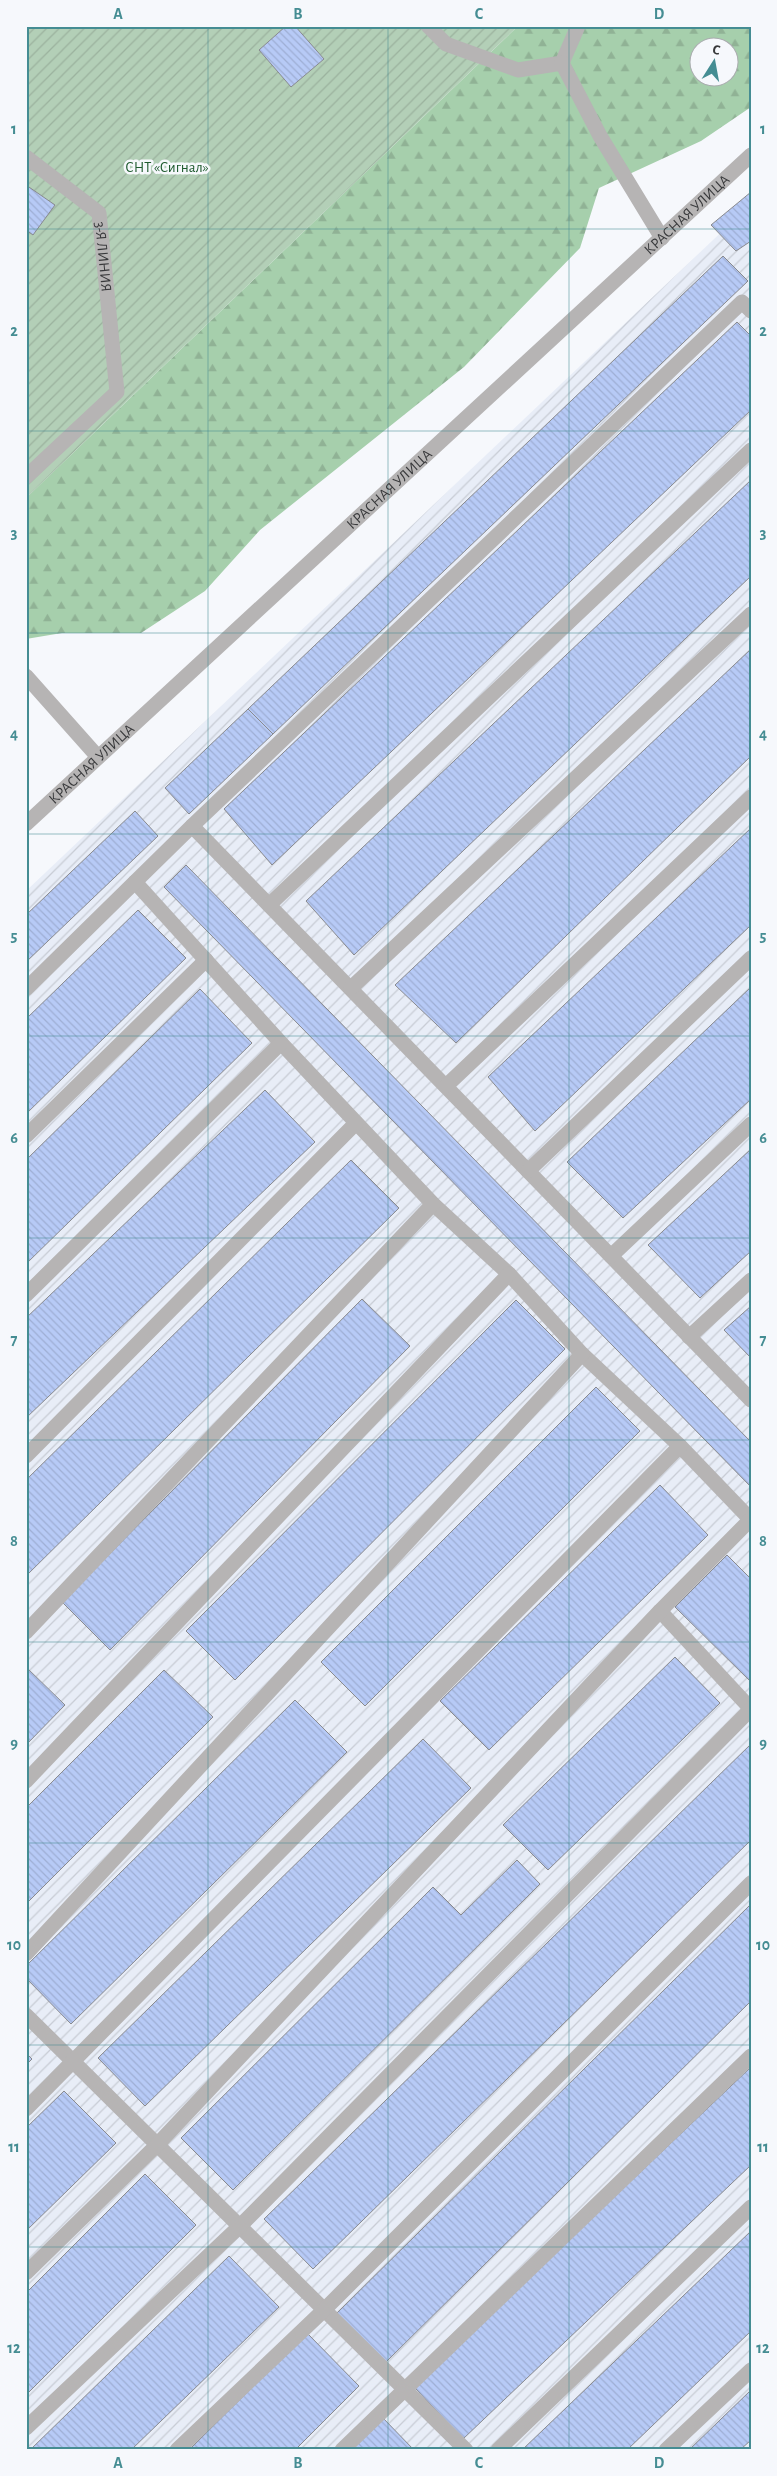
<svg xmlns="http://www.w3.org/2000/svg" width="777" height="2476" font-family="'Alegreya Sans',sans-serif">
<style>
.industrial{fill:url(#industrial-furrows)}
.forest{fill:url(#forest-firs);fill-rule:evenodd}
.garden{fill:url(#garden-furrows)}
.building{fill:url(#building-back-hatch);stroke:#898a8e}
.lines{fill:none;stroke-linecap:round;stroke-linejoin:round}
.lane{stroke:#b6b4b4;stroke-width:15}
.street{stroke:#b6b4b4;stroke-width:15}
.grid{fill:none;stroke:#458d93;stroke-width:1;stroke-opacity:0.55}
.labels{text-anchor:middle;stroke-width:5;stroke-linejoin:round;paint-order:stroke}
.park-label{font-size:15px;fill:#1f5b2f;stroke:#f6f8fc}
.street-label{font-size:15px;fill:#38393b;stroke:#f6f8fc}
.neatline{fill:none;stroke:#458d93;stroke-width:2}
.grid-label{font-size:16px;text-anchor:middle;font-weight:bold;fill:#458d93}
</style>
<defs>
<pattern id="industrial-furrows" width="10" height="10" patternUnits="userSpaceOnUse" patternTransform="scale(1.25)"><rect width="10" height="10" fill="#e8edf7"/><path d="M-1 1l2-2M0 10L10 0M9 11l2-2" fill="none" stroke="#c8ccd5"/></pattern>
<pattern id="forest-firs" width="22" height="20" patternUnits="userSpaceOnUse" patternTransform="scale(1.25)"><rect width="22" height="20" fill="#a6cfac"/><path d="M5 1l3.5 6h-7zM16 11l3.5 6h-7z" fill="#90b295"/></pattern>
<pattern id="garden-furrows" width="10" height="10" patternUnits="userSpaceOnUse" patternTransform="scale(1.25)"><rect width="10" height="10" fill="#b3cfb7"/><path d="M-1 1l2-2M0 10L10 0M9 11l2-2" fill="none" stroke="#9bb29e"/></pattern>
<pattern id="building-back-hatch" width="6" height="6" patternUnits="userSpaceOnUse" patternTransform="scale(1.25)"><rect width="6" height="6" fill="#b7caf6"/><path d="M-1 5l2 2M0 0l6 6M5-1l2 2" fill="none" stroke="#9eaed4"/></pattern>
</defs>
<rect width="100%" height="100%" fill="#f6f8fc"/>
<path class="industrial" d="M751,204V2450H26V891Z"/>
<path class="forest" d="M518,26H751V107L701,141L599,188L580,248L464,367L260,530L205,591L141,633H62L26,639V498ZM700,48H730V78H700Z"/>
<path class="garden" d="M26,26H518L26,498Z"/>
<g class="building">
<path d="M286,26H295L324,59L291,87L259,50Z"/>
<path d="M26,185L55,205L33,235L26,230Z"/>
<path d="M751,192V241L736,251L711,225Z"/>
<path d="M723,256L748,281L273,734L248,709Z"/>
<path d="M737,322L751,336V410L272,865L224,809Z"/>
<path d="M751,480V576L354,955L306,901Z"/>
<path d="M751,649V756L456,1043L395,985Z"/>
<path d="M248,709L273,734L189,814L165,788Z"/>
<path d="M135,811L158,836L26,962V915Z"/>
<path d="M751,828V925L535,1131L488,1077Z"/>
<path d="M186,865L751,1442V1487L164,887Z"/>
<path d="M138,910L186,958L26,1114V1019Z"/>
<path d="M751,987V1099L623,1218L567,1162Z"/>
<path d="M200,989L252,1043L26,1264V1160Z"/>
<path d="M265,1090L315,1142L26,1418V1318Z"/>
<path d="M751,1149V1251L700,1298L648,1245Z"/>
<path d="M351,1160L399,1208L26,1576V1480Z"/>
<path d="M362,1299L410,1346L110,1650L62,1602Z"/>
<path d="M516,1300L565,1349L235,1680L186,1631Z"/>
<path d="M751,1306V1358L724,1330Z"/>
<path d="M596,1387L640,1431L365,1706L321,1662Z"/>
<path d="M660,1485L708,1535L489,1750L440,1701Z"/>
<path d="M727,1555L751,1579V1682L675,1607Z"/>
<path d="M675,1657L720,1703L548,1870L503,1825Z"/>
<path d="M26,1667L65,1705L26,1745Z"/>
<path d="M164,1670L213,1717L26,1904V1808Z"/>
<path d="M295,1700L347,1752L71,2024L26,1978V1966Z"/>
<path d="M423,1739L471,1788L145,2106L98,2058Z"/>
<path d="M751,1744V1840L313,2269L264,2219Z"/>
<path d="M517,1860L540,1884L233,2190L181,2138L433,1887L461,1915Z"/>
<path d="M751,1904V2001L386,2362L337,2313Z"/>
<path d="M26,2053L32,2059L26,2065Z"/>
<path d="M751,2067V2165L463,2439L414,2387Z"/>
<path d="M64,2091L116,2143L26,2231V2128Z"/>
<path d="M145,2174L196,2225L26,2395V2293Z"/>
<path d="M751,2231V2331L627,2450H522Z"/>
<path d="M229,2256L279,2307L131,2450H30Z"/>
<path d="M307,2333L359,2386L295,2450H189Z"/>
<path d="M751,2390V2440L740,2450H689Z"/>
<path d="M382,2417L414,2450H349Z"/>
</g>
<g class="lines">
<g class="lane">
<path d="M428,26L446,44L518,70L562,63L578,26"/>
<path d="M562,63L600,136L662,238"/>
<path id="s1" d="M26,157L99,213L117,392L26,477"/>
<path d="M26,676L98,757"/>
<path d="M192,826L751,1400"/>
<path d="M135,882L281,1043L433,1204L509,1274L582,1354L680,1446L751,1520"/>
<path d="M269,905L751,450"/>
<path d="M351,988L751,614"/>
<path d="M26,989L192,826L742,302L751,311"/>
<path d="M446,1086L751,797"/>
<path d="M26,1136L206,960"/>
<path d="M528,1171L751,958"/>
<path d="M611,1256L751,1124"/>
<path d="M26,1295L281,1043"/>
<path d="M689,1337L751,1280"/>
<path d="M26,1456L356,1123"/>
<path d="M660,1611L751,1709"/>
<path d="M26,1632L433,1204"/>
<path d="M26,1781L509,1274"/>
<path d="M26,1954L582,1354"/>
<path d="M26,2015L466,2450"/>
<path d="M26,2109L680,1446"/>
<path d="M26,2273L157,2145L660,1611L750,1520"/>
<path d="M26,2428L240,2226L751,1709"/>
<path d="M177,2450L324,2310L751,1883"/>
<path d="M342,2450L751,2056"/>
<path d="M498,2450L751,2207"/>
<path d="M666,2450L751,2370"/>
</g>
<path class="street" id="s2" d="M26,824L751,155"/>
</g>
<path class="grid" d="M208,26V2450M388,26V2450M569,26V2450M26,229H751M26,431H751M26,633H751M26,834H751M26,1036H751M26,1238H751M26,1440H751M26,1642H751M26,1843H751M26,2045H751M26,2247H751"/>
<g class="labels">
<g class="park-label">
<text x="167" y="172">СНТ «Сигнал»</text>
</g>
<g class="street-label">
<text dy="5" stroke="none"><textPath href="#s2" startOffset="899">КРАСНАЯ УЛИЦА</textPath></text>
<text dy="5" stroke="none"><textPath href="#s1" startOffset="136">3-Я ЛИНИЯ</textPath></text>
<text dy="5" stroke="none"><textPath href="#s2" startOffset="494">КРАСНАЯ УЛИЦА</textPath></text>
<text dy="5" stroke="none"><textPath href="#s2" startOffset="89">КРАСНАЯ УЛИЦА</textPath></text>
</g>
</g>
<rect width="777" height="2476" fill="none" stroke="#f6f8fc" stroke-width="55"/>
<g transform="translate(714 62) rotate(11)"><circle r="24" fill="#f6f8fc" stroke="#aaacaf"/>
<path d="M0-4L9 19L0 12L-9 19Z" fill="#458d93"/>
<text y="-8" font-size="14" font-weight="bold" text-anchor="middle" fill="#38393b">С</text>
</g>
<rect x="28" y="28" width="722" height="2420" class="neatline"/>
<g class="grid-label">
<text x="118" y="19">A</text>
<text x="298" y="19">B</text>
<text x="479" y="19">C</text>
<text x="659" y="19">D</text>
<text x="14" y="134">1</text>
<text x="763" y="134">1</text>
<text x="14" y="336">2</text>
<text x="763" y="336">2</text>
<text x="14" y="538">3</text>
<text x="763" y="538">3</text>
<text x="14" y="739">4</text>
<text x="763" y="739">4</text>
<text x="14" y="941">5</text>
<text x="763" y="941">5</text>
<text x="14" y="1143">6</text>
<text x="763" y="1143">6</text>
<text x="14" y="1345">7</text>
<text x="763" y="1345">7</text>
<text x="14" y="1546">8</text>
<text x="763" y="1546">8</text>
<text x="14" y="1748">9</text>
<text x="763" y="1748">9</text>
<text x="14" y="1950">10</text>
<text x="763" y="1950">10</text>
<text x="14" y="2152">11</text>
<text x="763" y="2152">11</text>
<text x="14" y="2353">12</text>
<text x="763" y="2353">12</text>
<text x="118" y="2468">A</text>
<text x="298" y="2468">B</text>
<text x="479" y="2468">C</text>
<text x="659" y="2468">D</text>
</g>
</svg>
